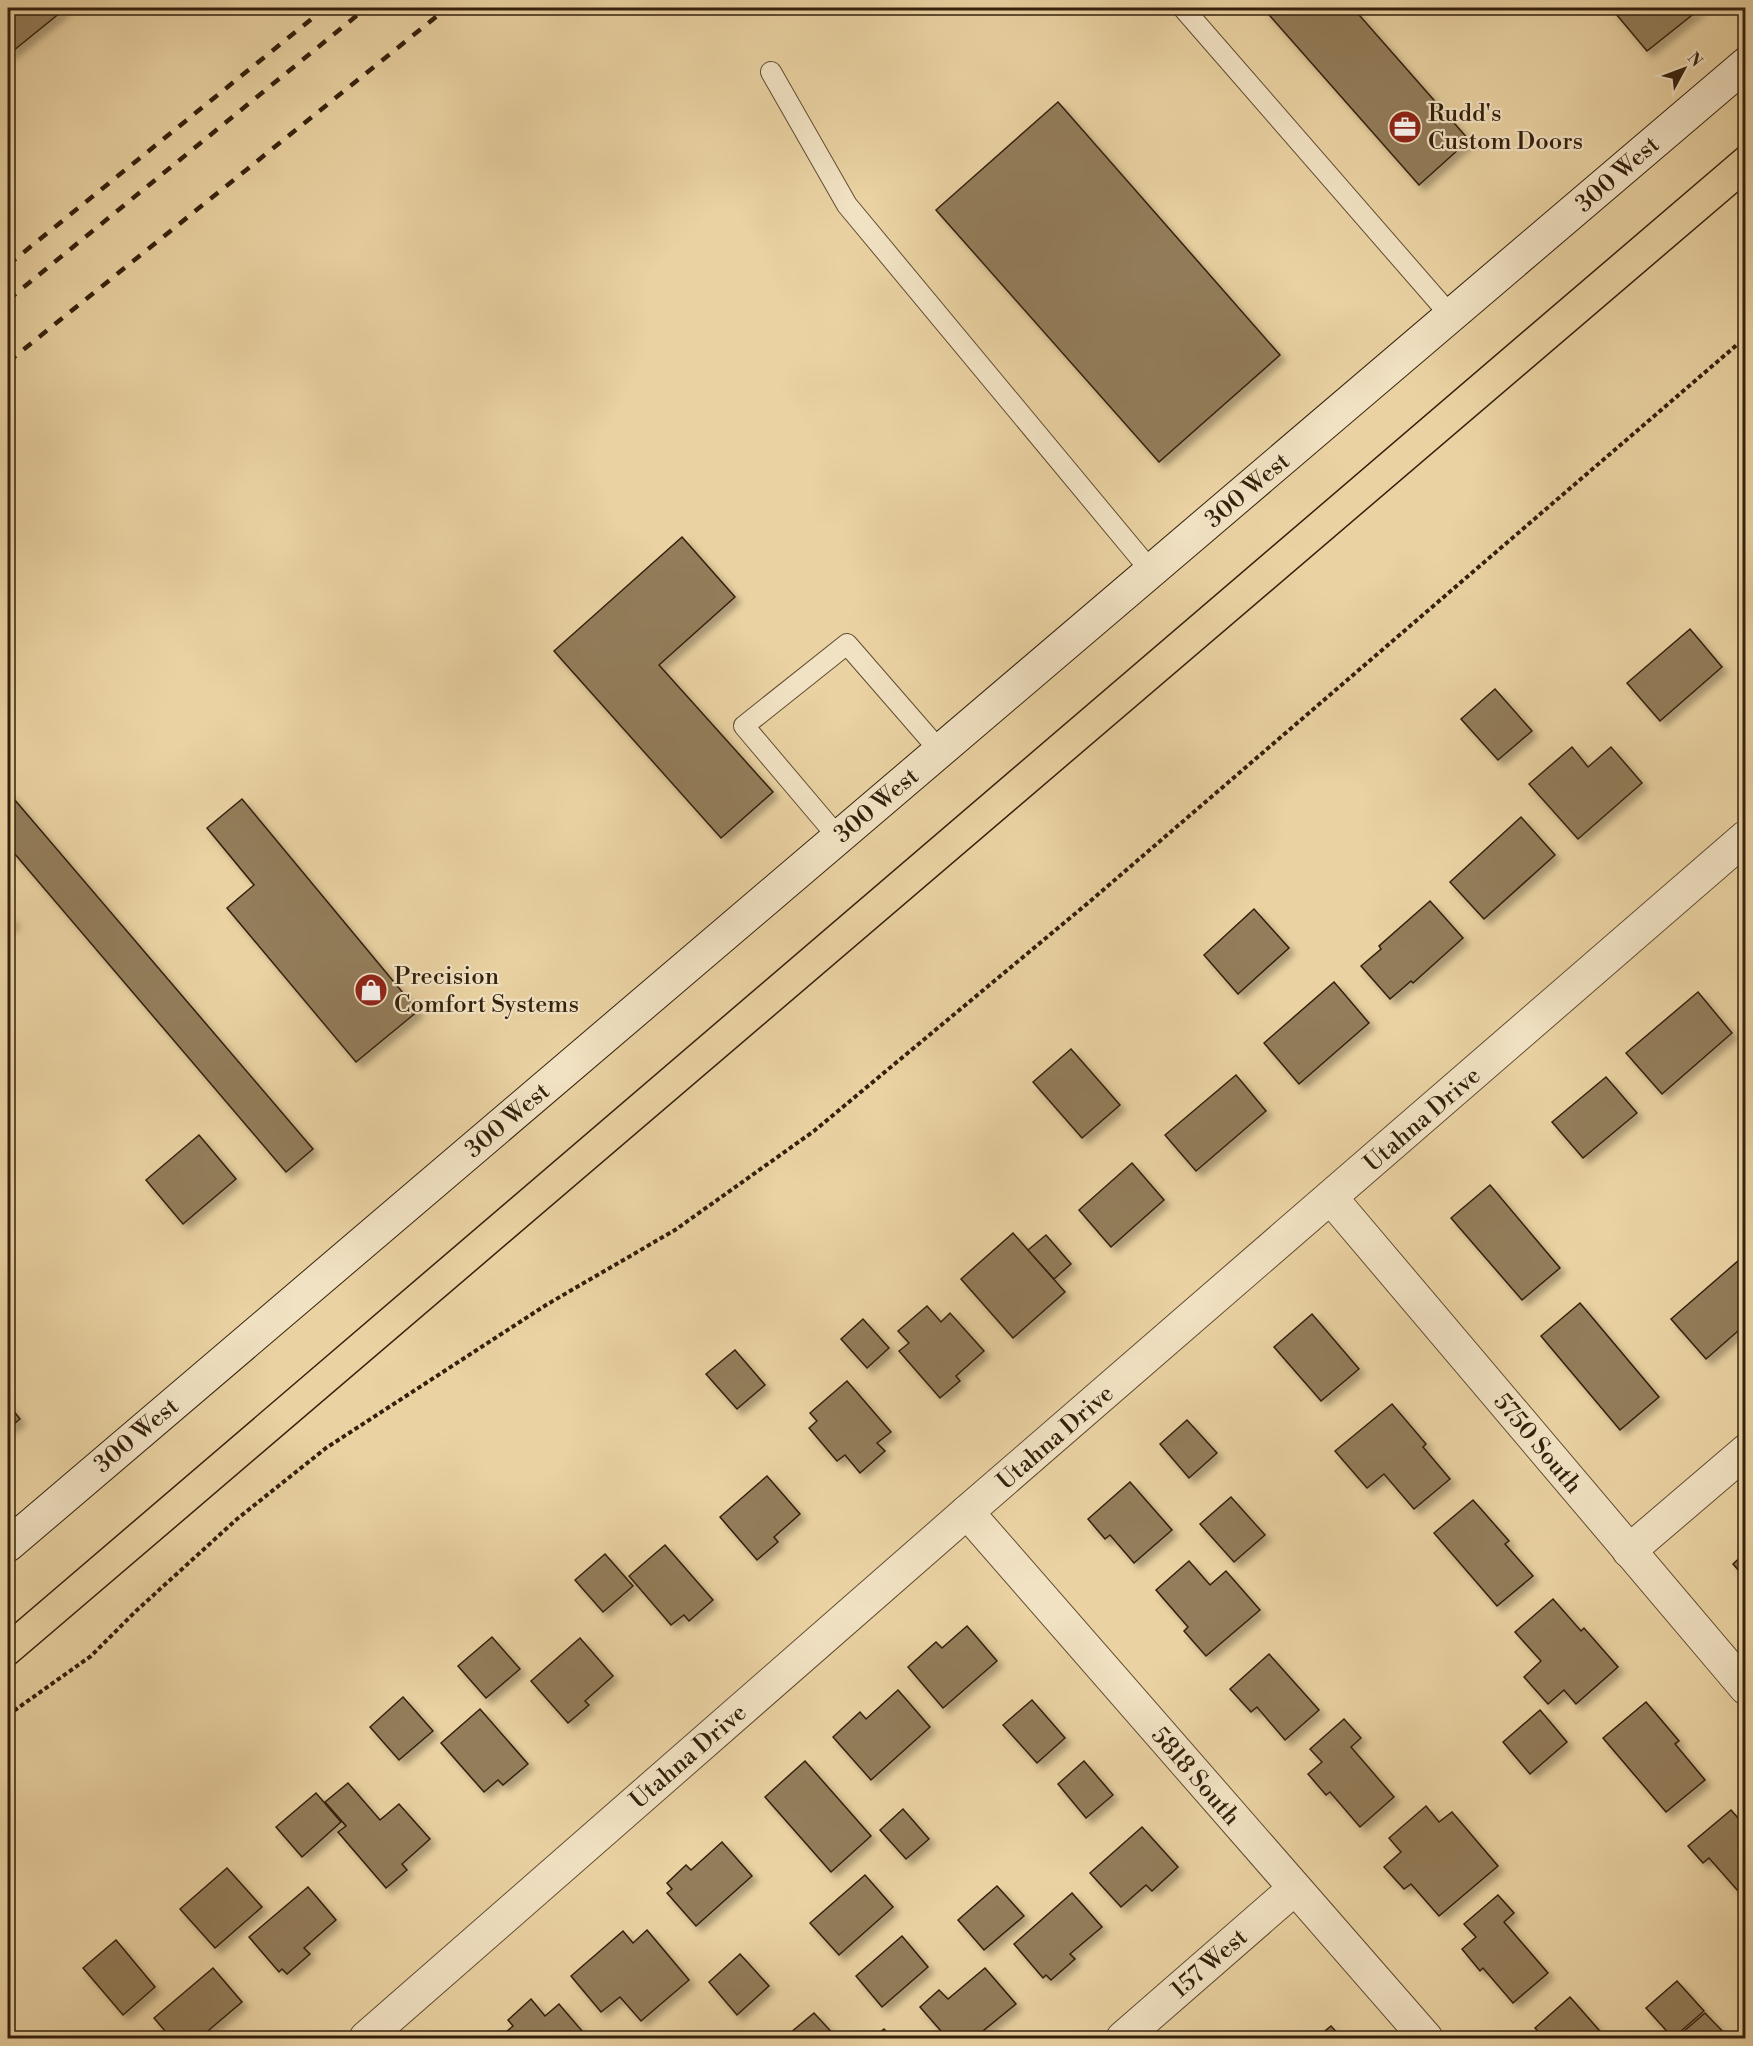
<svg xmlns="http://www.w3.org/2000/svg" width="1753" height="2046" font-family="'Libre Bodoni',serif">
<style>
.building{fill:#937d5a;stroke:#34200c;stroke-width:1.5;filter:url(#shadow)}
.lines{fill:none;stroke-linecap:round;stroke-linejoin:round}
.lane-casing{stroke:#624c32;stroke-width:22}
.street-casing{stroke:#624c32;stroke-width:35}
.secondary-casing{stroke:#34200c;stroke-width:35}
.path{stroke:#34200c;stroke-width:4;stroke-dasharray:4.5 3;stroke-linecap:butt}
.lane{stroke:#f1e2c3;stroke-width:20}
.street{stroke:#f1e2c3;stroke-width:33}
.secondary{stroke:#f1e2c3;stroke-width:33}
.tram{stroke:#34200c;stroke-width:1.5}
.rail{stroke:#34200c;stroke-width:4.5;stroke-dasharray:10 10;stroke-linecap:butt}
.labels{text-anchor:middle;stroke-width:4.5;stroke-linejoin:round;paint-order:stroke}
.poi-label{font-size:24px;fill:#34200c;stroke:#f1e2c3;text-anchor:start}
.street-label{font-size:24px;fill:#34200c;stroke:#f1e2c3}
</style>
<defs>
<filter id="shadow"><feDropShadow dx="5.5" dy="5.5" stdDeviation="3" flood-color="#0004"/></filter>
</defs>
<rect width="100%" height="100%" fill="#ead2a2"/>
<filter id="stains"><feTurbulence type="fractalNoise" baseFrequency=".00333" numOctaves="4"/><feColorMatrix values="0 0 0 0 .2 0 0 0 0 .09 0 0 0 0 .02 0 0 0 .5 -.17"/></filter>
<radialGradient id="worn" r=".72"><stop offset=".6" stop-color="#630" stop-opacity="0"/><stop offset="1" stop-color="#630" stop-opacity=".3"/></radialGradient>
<g class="building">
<path d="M8,8H66L8,55Z"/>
<path d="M1263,8H1353L1469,140L1419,185Z"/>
<path d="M1611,8H1701L1647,51Z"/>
<path d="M1058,102L1280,355L1159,462L936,210Z"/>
<path d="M682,537L735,597L659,665L773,792L721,838L554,651Z"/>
<path d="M1690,629L1722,667L1660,721L1627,683Z"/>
<path d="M1495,689L1532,731L1498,760L1461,719Z"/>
<path d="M1572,747L1588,767L1611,747L1642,783L1578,839L1529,784Z"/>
<path d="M8,792L313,1149L286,1172L8,846Z"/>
<path d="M242,799L418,1011L356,1062L227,908L254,885L207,828Z"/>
<path d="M1521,817L1555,855L1484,919L1450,882Z"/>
<path d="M1430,901L1463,938L1413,983L1411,981L1390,999L1361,966L1381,949L1379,946Z"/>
<path d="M1254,909L1289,948L1238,994L1204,955Z"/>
<path d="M8,915L14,922L8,927Z"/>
<path d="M1334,982L1369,1023L1299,1084L1264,1043Z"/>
<path d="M1698,992L1732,1033L1662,1094L1626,1053Z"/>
<path d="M1071,1049L1120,1105L1082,1138L1033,1082Z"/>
<path d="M1236,1075L1266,1111L1196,1171L1165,1135Z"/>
<path d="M1606,1077L1637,1113L1583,1158L1552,1122Z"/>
<path d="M199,1135L236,1179L183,1224L146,1180Z"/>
<path d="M1132,1163L1164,1200L1111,1247L1079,1210Z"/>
<path d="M1490,1185L1560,1268L1522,1300L1451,1218Z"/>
<path d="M1013,1233L1065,1292L1013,1338L961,1279Z"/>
<path d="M1046,1235L1071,1264L1054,1279L1028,1250Z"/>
<path d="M1746,1254V1324L1706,1359L1671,1319Z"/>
<path d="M1580,1303L1659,1397L1620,1430L1541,1336Z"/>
<path d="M927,1306L941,1322L950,1313L984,1351L956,1376L960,1381L940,1398L899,1351L909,1343L898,1331Z"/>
<path d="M1312,1314L1359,1369L1321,1401L1274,1347Z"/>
<path d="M863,1319L889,1348L867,1368L841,1339Z"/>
<path d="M735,1350L765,1385L737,1409L706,1374Z"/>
<path d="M847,1381L891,1432L877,1443L885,1451L860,1473L845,1455L837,1461L809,1428L817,1421L810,1413Z"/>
<path d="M8,1404L20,1419L8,1429Z"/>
<path d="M1392,1404L1426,1444L1423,1447L1450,1479L1414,1509L1384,1474L1367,1488L1335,1451Z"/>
<path d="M1187,1420L1217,1453L1189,1478L1160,1444Z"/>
<path d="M767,1476L800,1514L774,1537L778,1542L757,1560L720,1517Z"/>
<path d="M1130,1482L1172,1530L1134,1563L1110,1535L1105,1539L1088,1519Z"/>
<path d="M1231,1497L1265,1535L1234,1562L1200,1524Z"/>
<path d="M1473,1500L1509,1541L1505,1544L1533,1576L1497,1606L1434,1533Z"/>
<path d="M665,1545L713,1600L689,1621L684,1615L671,1625L629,1576Z"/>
<path d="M1746,1552V1579L1733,1564Z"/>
<path d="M605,1554L633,1586L603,1612L575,1580Z"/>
<path d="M1189,1561L1210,1585L1226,1571L1260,1610L1206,1656L1184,1631L1188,1627L1156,1590Z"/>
<path d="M1553,1599L1581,1631L1584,1628L1618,1667L1576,1704L1564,1690L1548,1704L1524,1677L1541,1661L1515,1632Z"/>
<path d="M967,1626L997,1661L943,1708L908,1667L936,1642L942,1648Z"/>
<path d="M492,1637L520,1669L486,1698L458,1666Z"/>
<path d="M580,1638L613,1676L585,1701L589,1705L568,1723L531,1681Z"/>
<path d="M1269,1654L1319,1710L1285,1740L1257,1707L1251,1712L1230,1689Z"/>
<path d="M898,1690L930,1727L871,1780L833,1737L860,1712L866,1719Z"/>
<path d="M403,1697L433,1731L399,1760L370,1727Z"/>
<path d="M1032,1700L1065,1738L1037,1763L1003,1725Z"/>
<path d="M1646,1702L1679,1741L1675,1744L1705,1780L1666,1812L1603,1738Z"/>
<path d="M480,1709L528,1764L503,1785L498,1780L484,1792L441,1743Z"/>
<path d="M1540,1710L1567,1742L1530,1774L1503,1742Z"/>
<path d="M1344,1719L1361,1738L1351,1747L1394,1797L1360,1827L1330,1792L1326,1795L1308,1774L1322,1762L1310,1749Z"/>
<path d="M805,1761L871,1836L831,1872L765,1797Z"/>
<path d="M1084,1761L1113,1795L1086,1818L1058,1784Z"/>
<path d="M348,1783L380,1820L399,1804L430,1839L402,1864L407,1870L386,1888L338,1832L346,1826L325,1802Z"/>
<path d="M316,1793L341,1822L302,1857L276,1827Z"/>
<path d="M1426,1806L1439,1822L1452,1812L1498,1866L1439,1916L1411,1884L1404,1889L1384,1867L1401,1852L1389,1838Z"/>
<path d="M903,1809L929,1839L906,1859L880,1830Z"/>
<path d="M1731,1810L1746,1827V1900L1709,1858L1703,1863L1688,1846Z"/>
<path d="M1142,1827L1178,1867L1152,1891L1146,1885L1121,1907L1090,1873Z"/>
<path d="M722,1842L752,1876L696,1926L667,1893L672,1889L667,1883L686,1865L691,1870Z"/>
<path d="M227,1868L262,1907L215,1948L180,1909Z"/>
<path d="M865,1875L893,1907L839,1955L810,1923Z"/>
<path d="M997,1886L1024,1916L984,1950L958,1920Z"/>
<path d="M308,1887L336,1920L304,1948L310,1954L287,1974L282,1969L279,1972L249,1937Z"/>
<path d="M1072,1893L1102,1927L1070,1954L1075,1959L1051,1980L1046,1975L1043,1978L1014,1944Z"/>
<path d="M1498,1895L1514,1913L1504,1922L1548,1973L1513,2003L1483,1968L1480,1971L1462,1949L1476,1937L1464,1924Z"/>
<path d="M647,1930L689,1980L641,2021L620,1997L601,2012L571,1976L623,1931L633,1943Z"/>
<path d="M902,1936L928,1967L882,2007L856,1976Z"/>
<path d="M116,1940L155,1987L123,2015L83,1968Z"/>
<path d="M740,1954L769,1986L737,2015L709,1982Z"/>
<path d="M213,1968L242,2002L209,2030L214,2035L209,2038H171L154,2018Z"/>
<path d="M985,1968L1016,2004L983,2031L986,2036L983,2038H947L920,2007L939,1990L948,1999Z"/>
<path d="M1677,1981L1704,2011L1673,2038L1646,2008Z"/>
<path d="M1570,1997L1606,2038H1544L1535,2028Z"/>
<path d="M531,1999L545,2016L559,2004L588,2038H499L513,2026L508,2020Z"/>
<path d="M814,2013L837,2038H784Z"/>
<path d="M1705,2013L1729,2038H1676Z"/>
<path d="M1331,2026L1342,2038H1316Z"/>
<path d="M884,2029L892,2038H873Z"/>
<path d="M114,2032L119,2038H105Z"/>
</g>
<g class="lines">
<g class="lane-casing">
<g id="lane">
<path d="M1183,8L1451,316"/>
<path d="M771,72L847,205L1151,571"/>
<path d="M838,837L744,726L847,644L940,751"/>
</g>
</g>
<g class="street-casing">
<g id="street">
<path d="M1331,1198L1746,1688"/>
<path d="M967,1512L1426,2038"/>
<path d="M1629,1551L1746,1451"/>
<path d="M366,2038L967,1512L1746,837"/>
<path d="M1123,2038L1294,1889"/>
</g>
</g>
<g class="secondary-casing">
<path id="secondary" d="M8,1545L1746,64"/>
</g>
<path class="path" d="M8,1715L91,1656L136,1611L237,1519L326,1448L546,1305L675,1230L814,1131L1088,903L1746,337"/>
<use href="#lane" class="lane"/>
<use href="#street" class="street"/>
<use href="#secondary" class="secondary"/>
<g class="tram">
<path d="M8,1629L1746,141"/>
<path d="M8,1670L1746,185"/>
</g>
<g class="rail">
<path d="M8,265L325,8"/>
<path d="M8,300L366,8"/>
<path d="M8,362L447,8"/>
</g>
</g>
<defs>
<g id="office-disc" transform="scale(1.725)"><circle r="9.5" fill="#8f2418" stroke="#f1e2c3"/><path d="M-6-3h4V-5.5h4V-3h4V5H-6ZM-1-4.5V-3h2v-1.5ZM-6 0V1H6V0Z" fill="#fff"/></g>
<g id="shop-disc" transform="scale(1.725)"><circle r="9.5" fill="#8f2418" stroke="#f1e2c3"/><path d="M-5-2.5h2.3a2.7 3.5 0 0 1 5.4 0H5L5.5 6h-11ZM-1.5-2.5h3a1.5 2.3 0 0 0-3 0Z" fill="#fff"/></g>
</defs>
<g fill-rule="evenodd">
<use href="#office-disc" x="1405" y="127"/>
<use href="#shop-disc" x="371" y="990"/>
</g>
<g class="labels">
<g class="poi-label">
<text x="1428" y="121">Rudd's<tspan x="1428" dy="28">Custom Doors</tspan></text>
<text x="394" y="984">Precision<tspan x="394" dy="28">Comfort Systems</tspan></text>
</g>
<g class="street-label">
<text transform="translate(1617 174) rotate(-41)" y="8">300 West</text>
<text transform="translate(1247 490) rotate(-40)" y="8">300 West</text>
<text transform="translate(876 805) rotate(-40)" y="8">300 West</text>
<text transform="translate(1422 1119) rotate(-41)" y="8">Utahna Drive</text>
<text transform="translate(507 1120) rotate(-40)" y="8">300 West</text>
<text transform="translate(136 1435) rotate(-40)" y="8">300 West</text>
<text transform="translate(1055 1437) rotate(-41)" y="8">Utahna Drive</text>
<text transform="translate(1538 1443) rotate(50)" y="8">5750 South</text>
<text transform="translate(688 1756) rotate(-41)" y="8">Utahna Drive</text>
<text transform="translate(1196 1776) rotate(49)" y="8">5818 South</text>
<text transform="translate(1209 1963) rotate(-41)" y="8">157 West</text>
</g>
</g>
<rect width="1753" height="2046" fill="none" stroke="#ead2a2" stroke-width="30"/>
<rect x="9" y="9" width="1735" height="2028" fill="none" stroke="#34200c" stroke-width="3"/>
<rect x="15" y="15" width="1723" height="2016" fill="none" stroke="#34200c" stroke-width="1.5"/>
<g transform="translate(1684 69) rotate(49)" stroke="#f1e2c3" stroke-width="4.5" paint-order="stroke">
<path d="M0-4.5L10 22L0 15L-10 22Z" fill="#34200c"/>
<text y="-9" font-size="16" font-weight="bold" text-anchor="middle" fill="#34200c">N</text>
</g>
<rect width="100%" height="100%" filter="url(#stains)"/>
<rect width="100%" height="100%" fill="url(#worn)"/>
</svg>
